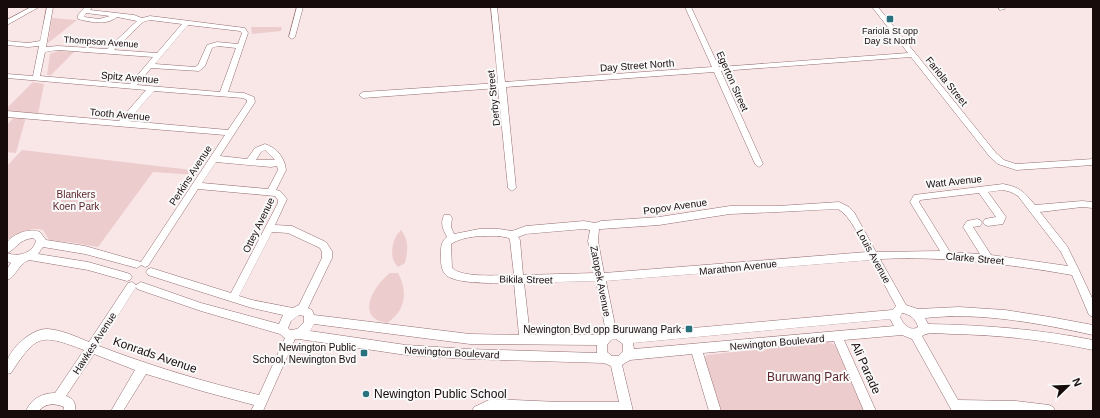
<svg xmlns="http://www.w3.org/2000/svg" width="1100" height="418" font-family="Arial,sans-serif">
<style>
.green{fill:#edcccd}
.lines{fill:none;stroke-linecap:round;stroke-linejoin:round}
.minor-casing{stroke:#936d6f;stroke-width:1}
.minor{fill:#fff;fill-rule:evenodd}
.poi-dot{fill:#29717c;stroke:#f9f9f9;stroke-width:1.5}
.labels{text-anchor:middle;stroke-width:4;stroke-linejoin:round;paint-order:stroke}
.far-poi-label{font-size:9px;fill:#180b0c;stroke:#f9f9f9}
.far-street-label{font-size:9px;fill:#180b0c;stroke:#f9f9f9}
.street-label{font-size:10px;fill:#180b0c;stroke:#f9f9f9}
.park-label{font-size:10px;fill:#5c272d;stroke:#f9f9f9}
.poi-label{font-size:10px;fill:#180b0c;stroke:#f9f9f9;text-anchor:end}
.near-street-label{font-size:12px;fill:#180b0c;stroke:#f9f9f9}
.near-park-label{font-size:12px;fill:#5c272d;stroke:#f9f9f9}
.near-poi-label{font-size:12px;fill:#180b0c;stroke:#f9f9f9;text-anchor:start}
</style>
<rect width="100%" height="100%" fill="#f9e7e8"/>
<g class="green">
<path d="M52,18L77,20L48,43Z"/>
<path d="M251,27H282L281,31L252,34Z"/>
<path d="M58,51L74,52L51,75H47L50,54Z"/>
<path d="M33,82L44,84L38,114L7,112V108Z"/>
<path d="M15,116L26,117L16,153L7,152V125Z"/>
<path d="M22,150L200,171L197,175L153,172L98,247L75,243L49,240L43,230C31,226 18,234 7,240V166Z"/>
<path d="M401,230C409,241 408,250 405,263L398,267C388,258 392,238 401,230Z"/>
<path d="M390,273H398C408,292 406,310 387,323C354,318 374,285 390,273Z"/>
<path d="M827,341L835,345L864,411H719L703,360L707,355Z"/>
</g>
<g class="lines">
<g class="minor-casing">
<g id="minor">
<path d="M31,7H39L7,25V20Z"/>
<path d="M47,7H53L46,47L58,46L107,49L137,21L117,17C106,26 90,22 78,19V15L85,7H92L90,10L134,15L142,18L150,16L245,28L248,33L228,92L244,93L254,97L255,102L220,156L247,159L255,148L265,144C277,148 285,158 286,170L276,190L280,191L287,199L275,225L292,226L326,242L332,251V258L308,308L312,310L314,315L470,334L519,335L514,283C500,283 454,285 445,274C441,269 441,263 441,257C441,249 440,242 447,237C443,229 440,224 444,215H450L452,218L451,227L454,234L479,229H499L512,231L526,226L584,221L595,223L601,221L659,217L730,206H778L839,202L849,207L854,212L876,252L940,251L910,202L914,195L1003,184C1020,187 1024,192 1035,205L1082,201L1093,202V208L1082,207L1040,212L1067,246L1078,268L1093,300V317L1089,315L1072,275C1008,264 945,256 880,259L906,305L918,309L959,307L1005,310L1050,317L1093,325V335C1038,323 981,312 925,318L928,324C983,325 1038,329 1093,340V350C1046,340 1000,335 952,334C943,334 929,331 922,336L958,400L1016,401L1049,405L1053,407L1055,411H952L912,339L902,335L844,340L876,411H864L834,341L703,353L721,411H709L692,354L630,360L622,365L633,411H472L474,407L491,399L559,402H619L611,366L604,363L468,359L406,355L299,339H295L263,411H251L254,405L202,391L146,374L123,411H111L135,370L94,354L66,396C74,399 76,403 75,411H63L64,407C55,403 45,403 39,411H26C31,399 42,393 55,393L84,350C41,334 37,333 11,373L7,374C7,370 6,363 8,359C13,346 33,328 48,329C62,330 77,337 89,342L128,283L132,282L136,285L141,282L201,303L279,324L283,315L252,308L151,276L148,275L146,272L148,269L151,268L231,293L278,203V200L275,196L198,189L148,266L145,267L141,265L137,268L85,254L43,247L38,254L88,262L127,273L130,274L132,277L130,280L127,281L88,270L29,260C18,264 16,277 7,280V269L11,263L7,261V253C18,257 32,254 36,241L33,238C17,240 17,249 7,253V242C15,233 29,228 40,232L46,240L85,246L141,262L225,135L7,117V111L119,121L146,90L7,78V74L33,76L39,46L28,47L7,45V41L28,43L40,41ZM86,13L110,16L99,19L84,17ZM150,20L182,24L157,53L114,50L143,22ZM188,25L240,31L242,33L238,44L217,42L207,45L198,65L195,67L155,64ZM218,46L236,48L220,92L137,85L151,68L199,71L205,66L212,48ZM58,50L153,57L130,84L40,76L45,52ZM154,91L243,98L247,100V102L228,130L128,121ZM265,150L275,160H256L261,152ZM216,162L271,167L277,166L278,170L268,189L202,183ZM1003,190L1011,192L1018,196L1061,252L1068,266L991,255L973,227L980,226L982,223L980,220L977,219L967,221L963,227L980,254L950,252L919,202L920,200L979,193L996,217L985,219L983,222L985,225L988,226L1003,224L1006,217L988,192ZM838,209C852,217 859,238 867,252L604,273L598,241L599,229H601L659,225L730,214L778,212ZM584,229L590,230L588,241L595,273L523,275L520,240L518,237L526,234ZM272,232L288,233L320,248L322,252V258L299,305L293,308L252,300L239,296ZM499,236L509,238L510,240L514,275C499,275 462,278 452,268L451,244C465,235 484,236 499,236ZM871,260L896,306L892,310L627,334L616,330L606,281ZM596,281L606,332L602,335H530L524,283ZM136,287L137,289L201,311L280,334L285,338L259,395C204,382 151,366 99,346ZM902,313C910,314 916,319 918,327C910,332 903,324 900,317ZM299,315L304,316V322L297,329L290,330L288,328L291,321ZM890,319L894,326L634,349L633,343ZM314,324L470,344L597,345V353L468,349L406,345L310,331ZM616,339L623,344V351L618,356H612L607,352V345L611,340Z"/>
<path d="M297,7H303L295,37L292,39L289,37Z"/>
<path d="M491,7H497L505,82L712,67L685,7H691L719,67L908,53L872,7H878L996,153L1004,160L1016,164L1093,159V165L1016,170L998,164L990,157L911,57L721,71L763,164L759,167L755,164L714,72L506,87L516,188L512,191L508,188L498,88L363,98L359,95L363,92L498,83Z"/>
<path d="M998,7H1004L1005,9L1000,10Z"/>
</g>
</g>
<use href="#minor" class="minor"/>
</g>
<g class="poi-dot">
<rect x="886" y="15" width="8" height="8" rx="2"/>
<rect x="685" y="325" width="8" height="8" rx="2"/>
<rect x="360" y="349" width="8" height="8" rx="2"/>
<circle cx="366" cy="394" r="4"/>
</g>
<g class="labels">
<g class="far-poi-label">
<text x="890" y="34">Fariola St opp<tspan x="890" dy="10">Day St North</tspan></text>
</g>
<g class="far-street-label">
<text transform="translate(101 42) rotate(4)" y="3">Thompson Avenue</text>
</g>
<g class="street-label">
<text transform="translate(637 65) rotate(-4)" y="4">Day Street North</text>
<text transform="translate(130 77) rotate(5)" y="4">Spitz Avenue</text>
<text transform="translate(733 81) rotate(66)" y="4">Egerton Street</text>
<text transform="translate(947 81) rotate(51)" y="4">Fariola Street</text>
<text transform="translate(493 98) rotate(-96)" y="4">Derby Street</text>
<text transform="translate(120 114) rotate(5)" y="4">Tooth Avenue</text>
<text transform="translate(190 175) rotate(-57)" y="4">Perkins Avenue</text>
<text transform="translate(954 181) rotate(-6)" y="4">Watt Avenue</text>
<text transform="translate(675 206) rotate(-8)" y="4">Popov Avenue</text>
<text transform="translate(258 225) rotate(-64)" y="4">Ottey Avenue</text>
<text transform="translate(874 256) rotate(61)" y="4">Louis Avenue</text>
<text transform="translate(975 258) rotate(5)" y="4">Clarke Street</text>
<text transform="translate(738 267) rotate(-6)" y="4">Marathon Avenue</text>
<text transform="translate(526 279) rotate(1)" y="4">Bikila Street</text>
<text transform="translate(601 281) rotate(79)" y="4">Zatopek Avenue</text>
<text transform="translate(777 342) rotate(-5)" y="4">Newington Boulevard</text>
<text transform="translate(94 343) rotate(-57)" y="4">Hawkes Avenue</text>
<text transform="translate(452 352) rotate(3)" y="4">Newington Boulevard</text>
</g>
<g class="park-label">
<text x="76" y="198">Blankers<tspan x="76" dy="12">Koen Park</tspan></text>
</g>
<g class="poi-label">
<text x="681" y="333">Newington Bvd opp Buruwang Park</text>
<text x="356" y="351">Newington Public<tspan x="356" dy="12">School, Newington Bvd</tspan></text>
</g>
<g class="near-street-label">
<text transform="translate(155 355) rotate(19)" y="4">Konrads Avenue</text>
<text transform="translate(866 368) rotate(66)" y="4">Ali Parade</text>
</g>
<g class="near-park-label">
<text x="808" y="381">Buruwang Park</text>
</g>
<g class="near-poi-label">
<text x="374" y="398">Newington Public School</text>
</g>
</g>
<rect width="1100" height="418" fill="none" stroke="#180b0c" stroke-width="16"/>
<g transform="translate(1068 386) rotate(67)" stroke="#f9f9f9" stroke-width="3" paint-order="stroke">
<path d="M0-3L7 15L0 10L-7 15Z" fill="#180b0c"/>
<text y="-6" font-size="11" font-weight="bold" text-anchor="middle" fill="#180b0c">N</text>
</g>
</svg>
